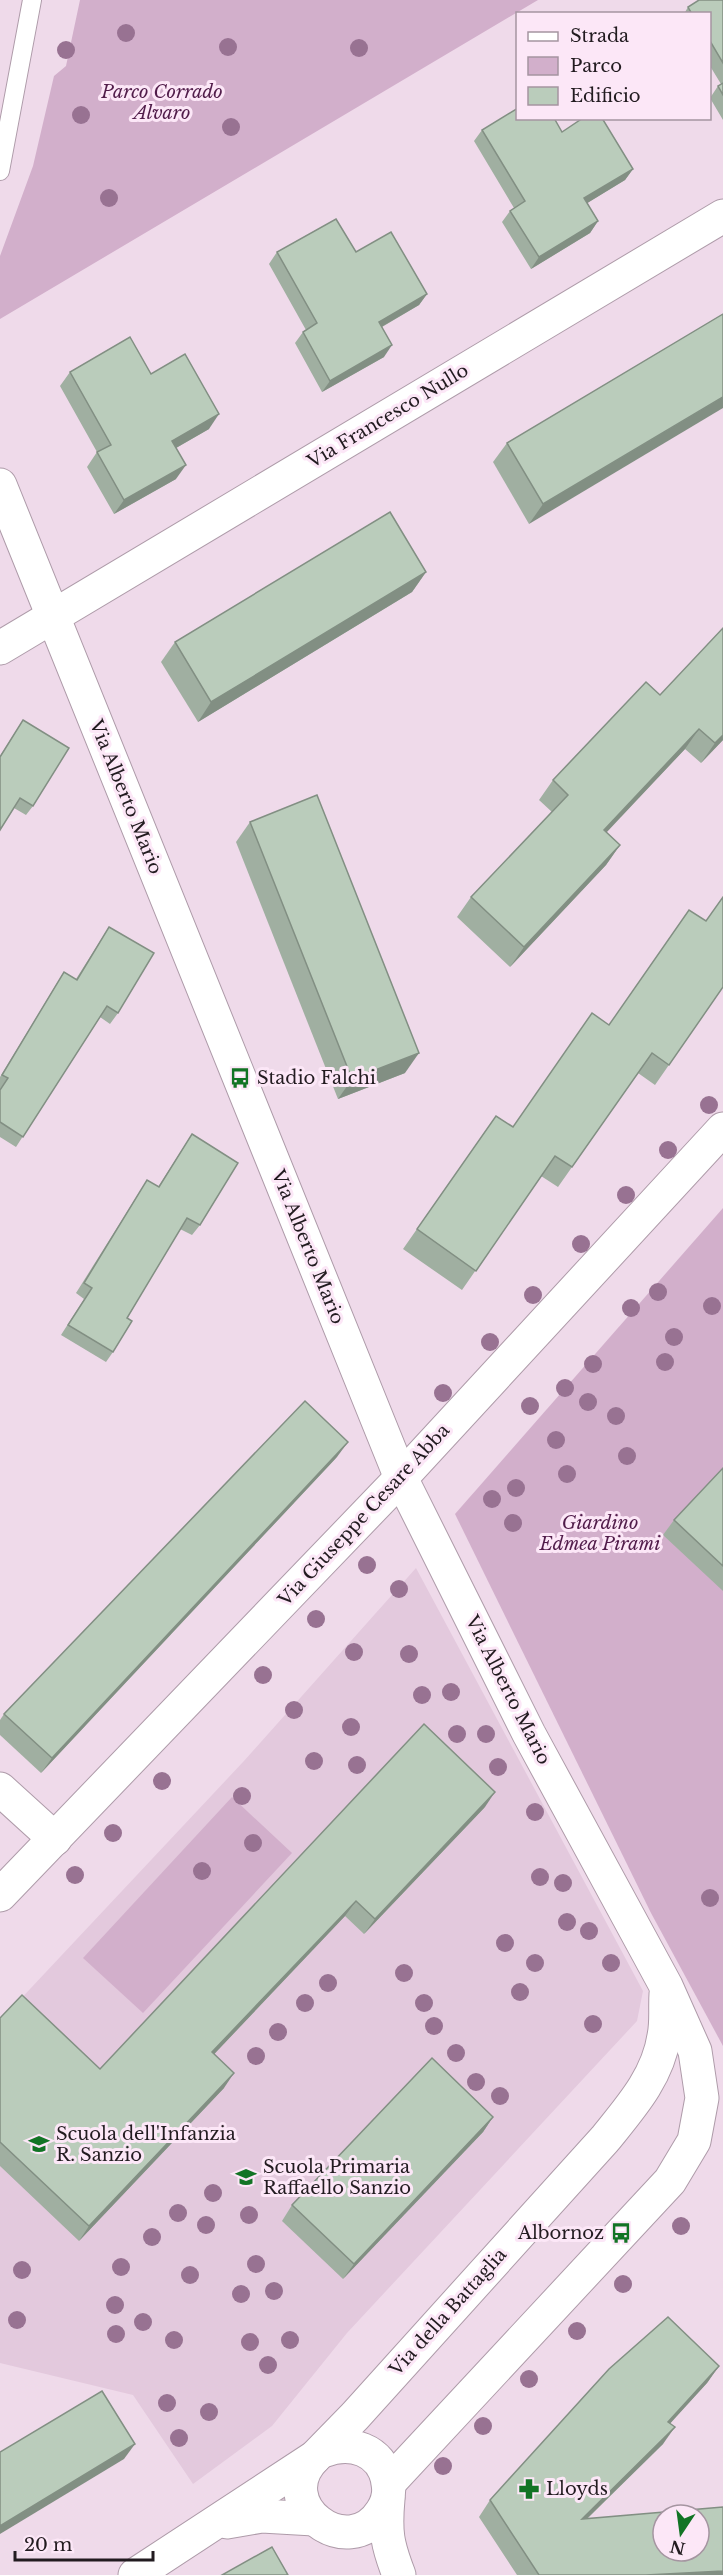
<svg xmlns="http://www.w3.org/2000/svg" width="723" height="2575" font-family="'Libre Baskerville',serif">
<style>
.built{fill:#e3c9dd}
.green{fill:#d2afcb}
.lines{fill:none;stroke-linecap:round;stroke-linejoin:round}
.lane-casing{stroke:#ae9ba9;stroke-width:20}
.street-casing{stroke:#ae9ba9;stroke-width:35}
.lane{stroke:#fff;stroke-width:18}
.street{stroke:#fff;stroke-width:33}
.tree{fill:#987292}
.wall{fill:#a0afa1}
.shaded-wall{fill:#828f83}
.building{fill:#baccbb;stroke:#828f83;stroke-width:1.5;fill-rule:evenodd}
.labels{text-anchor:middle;stroke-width:6;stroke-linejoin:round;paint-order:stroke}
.park-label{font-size:18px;font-style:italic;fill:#511c4a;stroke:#fce7f7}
.street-label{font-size:18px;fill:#221b20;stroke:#fce7f7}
.poi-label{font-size:18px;fill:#221b20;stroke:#fce7f7;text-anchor:start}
</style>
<rect width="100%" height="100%" fill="#efdaea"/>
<path class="built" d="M416,1568L643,1991L637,2021L347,2333L272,2426L193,2484L133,2395L0,2363V2021L243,1762Z"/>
<g class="green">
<path d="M80,0H538L0,319V256L33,166L54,76L66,66Z"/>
<path d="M723,1208V2046L651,1913L455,1514Z"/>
<path d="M232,1797L292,1853L143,2013L83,1958Z"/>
</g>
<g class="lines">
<g class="lane-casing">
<path id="lane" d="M0,171L32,0"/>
</g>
<g class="street-casing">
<g id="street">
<path d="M0,485L401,1478L529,1734L666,1986L695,2051L702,2098L694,2141L670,2181L388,2484"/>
<path d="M0,648L723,216"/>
<path d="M0,1789L55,1839"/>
<path d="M0,1895L401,1478L723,1129"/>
<path d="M315,2457C268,2503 348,2565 382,2511C388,2502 390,2492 388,2481C381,2449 350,2440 323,2451"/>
<path d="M388,2499C385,2532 387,2544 399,2575"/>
<path d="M227,2522L262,2516L314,2519"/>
<path d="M135,2575L315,2457L355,2416L605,2139C630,2108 658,2077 664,2036C667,2022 665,2008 666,1994"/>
</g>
</g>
<use href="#lane" class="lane"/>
<use href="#street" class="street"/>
</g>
<g class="tree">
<circle cx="126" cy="33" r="9"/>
<circle cx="228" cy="47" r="9"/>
<circle cx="359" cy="48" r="9"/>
<circle cx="66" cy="50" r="9"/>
<circle cx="81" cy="115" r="9"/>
<circle cx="231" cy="127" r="9"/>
<circle cx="109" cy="198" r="9"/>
<circle cx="709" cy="1105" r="9"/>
<circle cx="668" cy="1150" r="9"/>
<circle cx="626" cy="1195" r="9"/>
<circle cx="581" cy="1244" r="9"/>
<circle cx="658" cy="1292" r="9"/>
<circle cx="533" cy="1295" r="9"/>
<circle cx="712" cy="1306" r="9"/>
<circle cx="631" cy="1308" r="9"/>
<circle cx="674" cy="1337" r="9"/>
<circle cx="490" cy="1342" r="9"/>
<circle cx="665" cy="1362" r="9"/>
<circle cx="593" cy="1364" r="9"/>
<circle cx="565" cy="1388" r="9"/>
<circle cx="443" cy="1393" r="9"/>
<circle cx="588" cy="1402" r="9"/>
<circle cx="530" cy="1406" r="9"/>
<circle cx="616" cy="1416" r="9"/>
<circle cx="556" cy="1440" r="9"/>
<circle cx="627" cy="1456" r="9"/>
<circle cx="567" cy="1474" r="9"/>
<circle cx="516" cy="1488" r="9"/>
<circle cx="492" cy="1499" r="9"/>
<circle cx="513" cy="1523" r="9"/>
<circle cx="367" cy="1565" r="9"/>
<circle cx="399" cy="1589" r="9"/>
<circle cx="316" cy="1619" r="9"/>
<circle cx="354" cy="1652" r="9"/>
<circle cx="409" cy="1654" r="9"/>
<circle cx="263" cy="1675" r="9"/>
<circle cx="451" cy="1692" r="9"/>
<circle cx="422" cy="1695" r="9"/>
<circle cx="294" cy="1710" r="9"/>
<circle cx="351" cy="1727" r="9"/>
<circle cx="457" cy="1734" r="9"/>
<circle cx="486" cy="1734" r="9"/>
<circle cx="314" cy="1761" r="9"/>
<circle cx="357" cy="1765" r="9"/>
<circle cx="498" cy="1767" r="9"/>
<circle cx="162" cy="1781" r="9"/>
<circle cx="242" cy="1796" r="9"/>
<circle cx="535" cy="1812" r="9"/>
<circle cx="113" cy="1833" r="9"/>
<circle cx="253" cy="1843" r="9"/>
<circle cx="202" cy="1871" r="9"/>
<circle cx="75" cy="1875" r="9"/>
<circle cx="540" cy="1877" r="9"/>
<circle cx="563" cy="1883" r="9"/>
<circle cx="710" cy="1898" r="9"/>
<circle cx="567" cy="1922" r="9"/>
<circle cx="589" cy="1931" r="9"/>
<circle cx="505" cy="1943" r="9"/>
<circle cx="535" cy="1963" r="9"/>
<circle cx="611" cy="1963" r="9"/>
<circle cx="404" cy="1973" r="9"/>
<circle cx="328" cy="1983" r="9"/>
<circle cx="520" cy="1992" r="9"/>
<circle cx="305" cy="2003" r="9"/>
<circle cx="424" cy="2003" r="9"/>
<circle cx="593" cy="2024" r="9"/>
<circle cx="434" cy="2026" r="9"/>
<circle cx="278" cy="2032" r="9"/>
<circle cx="456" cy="2053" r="9"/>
<circle cx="256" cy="2056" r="9"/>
<circle cx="476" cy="2082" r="9"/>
<circle cx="500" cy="2096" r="9"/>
<circle cx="213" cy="2193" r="9"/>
<circle cx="178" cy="2213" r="9"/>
<circle cx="249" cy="2215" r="9"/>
<circle cx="206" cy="2225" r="9"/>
<circle cx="681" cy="2226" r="9"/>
<circle cx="152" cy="2237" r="9"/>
<circle cx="256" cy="2264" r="9"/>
<circle cx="121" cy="2267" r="9"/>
<circle cx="22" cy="2270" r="9"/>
<circle cx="190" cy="2275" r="9"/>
<circle cx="623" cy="2284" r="9"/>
<circle cx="274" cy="2291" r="9"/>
<circle cx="241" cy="2294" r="9"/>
<circle cx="115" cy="2305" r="9"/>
<circle cx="17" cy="2320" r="9"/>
<circle cx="143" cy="2322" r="9"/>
<circle cx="577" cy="2331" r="9"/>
<circle cx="116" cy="2334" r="9"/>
<circle cx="174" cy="2340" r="9"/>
<circle cx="290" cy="2340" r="9"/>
<circle cx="250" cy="2342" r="9"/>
<circle cx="268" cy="2365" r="9"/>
<circle cx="529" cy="2379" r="9"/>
<circle cx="167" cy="2403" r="9"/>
<circle cx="209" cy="2412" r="9"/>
<circle cx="483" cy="2426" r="9"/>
<circle cx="179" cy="2438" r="9"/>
<circle cx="443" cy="2466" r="9"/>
</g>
<g class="wall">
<path d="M723,0V120L710,98L718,86L721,84L710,66V14H684L688,7Z"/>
<path d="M482,130L562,132L633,169L625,180L587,203L598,221L590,233L531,269L502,222L510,211L514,208L474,141Z"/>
<path d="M277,252H356L427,294L419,305L382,327L384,357L322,392L295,343L303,332L306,330L269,264Z"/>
<path d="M723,314L529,524L493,462L507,443Z"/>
<path d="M70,372L151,374L209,429L176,448V479L114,514L87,467L97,452L60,386Z"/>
<path d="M426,572L412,592L198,722L161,662L175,642Z"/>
<path d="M660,695L723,740L701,763L685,749L606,832L620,845L606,865L510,967L457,917L471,897L552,812L539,800L553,780Z"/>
<path d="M23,720L33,806L26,815L14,808L0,830V756Z"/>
<path d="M250,822L405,1073L338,1099L236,842Z"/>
<path d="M109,927L118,1013L110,1024L100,1017L16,1147L0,1137V1077L57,983L64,972L76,979Z"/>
<path d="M723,987L655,1085L638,1073L558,1187L541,1176L462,1290L403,1249L496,1116L513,1127L609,1025Z"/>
<path d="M192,1134L200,1225L192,1235L180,1229L127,1318L113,1352L106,1362L61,1335L84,1299L76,1293L147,1180L158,1187Z"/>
<path d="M337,1457L41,1773L0,1735V1720L4,1714Z"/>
<path d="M723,1468V1591L663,1535L674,1520Z"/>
<path d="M485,1807L364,1934L345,1916L214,2054L224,2088L79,2241L0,2166V2018L100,2069Z"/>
<path d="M493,2117L483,2132L343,2279L282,2221L292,2205Z"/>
<path d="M719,2366L707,2383L670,2423L663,2444L588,2518L723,2575H517L479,2517L490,2500Z"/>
</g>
<g class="shaded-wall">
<path d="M633,169L625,180L576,210L584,198Z"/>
<path d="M598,221L590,233L531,269L539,257Z"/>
<path d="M427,294L419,305L371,333L379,322Z"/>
<path d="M392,345L384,357L322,392L330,381Z"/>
<path d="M723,397V408L529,524L543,504Z"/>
<path d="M219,414L209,429L162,456L172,441Z"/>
<path d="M186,465L176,479L114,514L124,500Z"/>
<path d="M426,572L412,592L198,722L211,702Z"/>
<path d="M699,729L685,749L590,850L604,830Z"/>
<path d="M723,735V740L701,763L715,743Z"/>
<path d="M620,845L606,865L510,967L524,947Z"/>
<path d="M419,1053L405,1073L338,1099L352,1079Z"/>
<path d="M348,1442L337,1457L41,1773L52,1758Z"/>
<path d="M495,1792L485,1807L364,1934L375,1919Z"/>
<path d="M356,1901L345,1916L202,2067L212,2052Z"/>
<path d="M234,2073L224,2088L79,2241L89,2226Z"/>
<path d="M493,2117L483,2132L343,2279L354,2264Z"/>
<path d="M719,2366L707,2383L657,2438L668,2422Z"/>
<path d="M675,2427L663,2444L570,2535L582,2519Z"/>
<path d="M135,2444L124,2459L0,2534V2526Z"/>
<path d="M723,2571V2575H646Z"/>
</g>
<g class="building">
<path d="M699,0H723V63L710,41V14H692L688,7Z"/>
<path d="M723,83V95L718,86Z"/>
<path d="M518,108V118H554L562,132L583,118H602L633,169L584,198L598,221L539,257L510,211L525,201L482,130Z"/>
<path d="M336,219L356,252L391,232L427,294L379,322L392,345L330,381L303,332L317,323L277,252Z"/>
<path d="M723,314V397L543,504L507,443Z"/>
<path d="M130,337L151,374L185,354L219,414L172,441L186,465L124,500L97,452L111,445L70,372Z"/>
<path d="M390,512L426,572L211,702L175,642Z"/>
<path d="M723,628V735L715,743L699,729L604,830L620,845L524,947L471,897L568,795L553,780L646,682L660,695Z"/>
<path d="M23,720L69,748L33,806L20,798L0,830V757Z"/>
<path d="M317,795L419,1053L352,1079L250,822Z"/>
<path d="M723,897V987L669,1065L652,1053L572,1167L555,1156L476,1271L417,1229L496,1116L513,1127L592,1013L609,1025L689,910L706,921Z"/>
<path d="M109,927L154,953L118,1013L107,1006L23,1137L0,1122V1090L8,1078L2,1075L64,972L77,980Z"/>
<path d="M192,1134L238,1163L200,1225L187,1218L127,1318L132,1321L113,1352L68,1325L92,1288L84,1283L147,1180L159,1187Z"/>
<path d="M305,1401L348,1442L52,1758L4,1714Z"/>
<path d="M723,1468V1566L674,1520Z"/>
<path d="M424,1724L495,1792L375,1919L356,1901L212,2052L234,2073L89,2226L0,2142V2018L22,1995L100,2069Z"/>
<path d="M432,2058L493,2117L354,2264L292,2205Z"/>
<path d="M668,2317L719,2366L668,2422L675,2427L582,2519L723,2507V2571L646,2575H539L490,2500L609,2369ZM663,2515H699V2551H663Z"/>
<path d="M102,2391L135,2444L0,2526V2452Z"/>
<path d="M272,2547L288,2575H222Z"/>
</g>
<defs>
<g id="bus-bare" transform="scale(1.62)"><path d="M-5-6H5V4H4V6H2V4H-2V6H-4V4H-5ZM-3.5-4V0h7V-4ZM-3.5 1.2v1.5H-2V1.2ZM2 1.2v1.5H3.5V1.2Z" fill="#127425" stroke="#fce7f7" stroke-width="2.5" paint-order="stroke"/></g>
<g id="school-bare" transform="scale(1.62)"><path d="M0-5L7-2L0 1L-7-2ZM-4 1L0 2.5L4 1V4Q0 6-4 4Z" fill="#127425" stroke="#fce7f7" stroke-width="2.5" paint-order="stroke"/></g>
<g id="pharmacy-bare" transform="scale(1.62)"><path d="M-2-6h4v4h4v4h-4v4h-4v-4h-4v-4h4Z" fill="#127425" stroke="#fce7f7" stroke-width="2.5" paint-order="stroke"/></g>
</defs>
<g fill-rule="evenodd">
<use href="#bus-bare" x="240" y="1078"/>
<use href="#school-bare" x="39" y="2144"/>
<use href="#school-bare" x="246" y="2177"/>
<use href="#bus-bare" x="621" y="2233"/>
<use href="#pharmacy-bare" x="529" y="2489"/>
</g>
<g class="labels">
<g class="park-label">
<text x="162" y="98">Parco Corrado<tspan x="162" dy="21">Alvaro</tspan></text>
<text x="600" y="1529">Giardino<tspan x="600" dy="21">Edmea Pirami</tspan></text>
</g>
<g class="street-label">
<text transform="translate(388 416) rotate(-31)" y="6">Via Francesco Nullo</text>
<text transform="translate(126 797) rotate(68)" y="6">Via Alberto Mario</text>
<text transform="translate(308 1247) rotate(68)" y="6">Via Alberto Mario</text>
<text transform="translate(364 1515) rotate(-47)" y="6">Via Giuseppe Cesare Abba</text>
<text transform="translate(508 1690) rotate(63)" y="6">Via Alberto Mario</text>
<text transform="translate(448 2312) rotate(-48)" y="6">Via della Battaglia</text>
</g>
<g class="poi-label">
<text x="257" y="1084">Stadio Falchi</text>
<text x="56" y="2140">Scuola dell'Infanzia<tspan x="56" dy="21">R. Sanzio</tspan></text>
<text x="263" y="2173">Scuola Primaria<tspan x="263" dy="21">Raffaello Sanzio</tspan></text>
<text x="604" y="2239" text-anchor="end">Albornoz</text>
<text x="546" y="2495">Lloyds</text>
</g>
</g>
<rect x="516" y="12" width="195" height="108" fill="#fce7f7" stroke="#a595a1" stroke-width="1.5"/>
<rect x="528" y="32" width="30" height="9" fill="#ffffff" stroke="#a595a1" stroke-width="1.5"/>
<text x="570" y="42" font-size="18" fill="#221b20">Strada</text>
<rect x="528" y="57" width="30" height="18" fill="#d2afcb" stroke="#a595a1" stroke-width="1.5"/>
<text x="570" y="72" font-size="18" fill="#221b20">Parco</text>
<rect x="528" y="87" width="30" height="18" fill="#baccbb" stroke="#a595a1" stroke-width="1.5"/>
<text x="570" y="102" font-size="18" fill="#221b20">Edificio</text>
<g transform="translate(681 2533) rotate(193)"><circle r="28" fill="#fce7f7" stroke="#a595a1" stroke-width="1.5"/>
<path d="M0-4.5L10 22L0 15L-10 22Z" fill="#127425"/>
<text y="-9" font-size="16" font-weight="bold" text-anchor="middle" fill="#221b20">N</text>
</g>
<path d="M15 2551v9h138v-9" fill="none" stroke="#221b20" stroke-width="3"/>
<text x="24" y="2551" font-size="18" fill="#221b20" stroke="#fce7f7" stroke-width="4.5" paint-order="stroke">20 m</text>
</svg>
